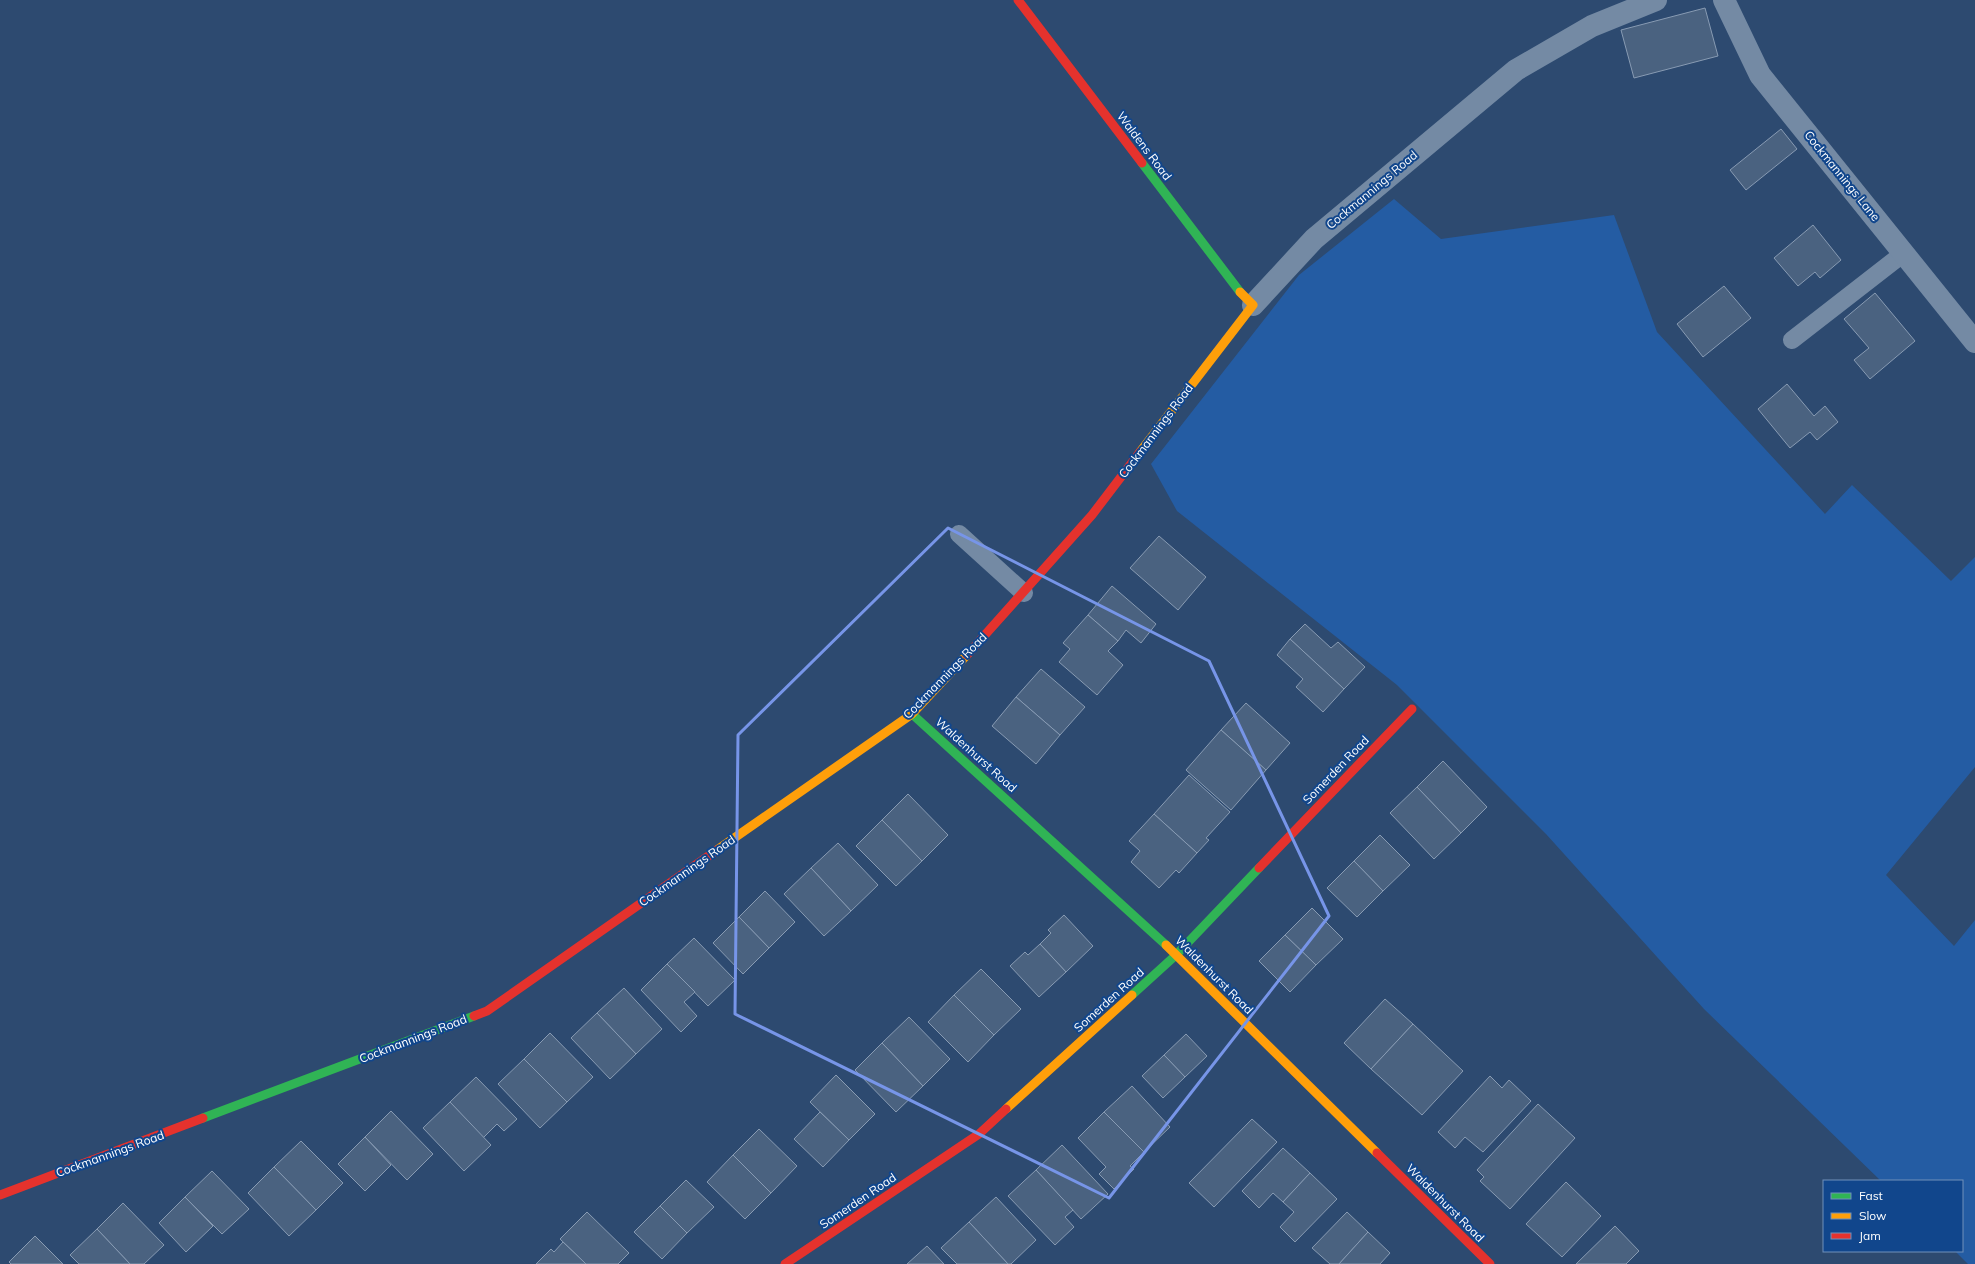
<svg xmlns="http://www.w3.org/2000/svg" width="1975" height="1264" font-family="Mulish,sans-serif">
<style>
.green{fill:#245ca3}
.building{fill:#4a6280;stroke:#889bb3}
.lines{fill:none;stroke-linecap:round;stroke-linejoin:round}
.lane{stroke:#748aa4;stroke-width:18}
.street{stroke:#748aa4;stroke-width:22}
.fast{stroke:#30b455;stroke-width:9}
.slow{stroke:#ff9f0a;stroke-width:9}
.jam{stroke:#e5322d;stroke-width:9}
.marked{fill:none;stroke:#7795e8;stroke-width:3;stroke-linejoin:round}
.labels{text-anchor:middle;stroke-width:4;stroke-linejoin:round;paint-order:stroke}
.street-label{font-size:12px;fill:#fff;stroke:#11468c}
</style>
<rect width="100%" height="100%" fill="#2d4a70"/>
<path class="green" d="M1394,199L1441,239L1614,215L1657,332L1825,514L1852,485L1951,581L1975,557V767L1886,875L1954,946L1975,920V1264H1968L1955,1251H1962V1181H1881L1704,1009L1546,834L1397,685L1177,511L1151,464L1299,275Z"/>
<g class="building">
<path d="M1705,8L1718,56L1634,78L1621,30Z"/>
<path d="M1781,129L1797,149L1746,190L1730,170Z"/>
<path d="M1813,225L1841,260L1820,278L1815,272L1798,286L1774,258Z"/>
<path d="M1724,286L1751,318L1703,357L1677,324Z"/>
<path d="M1875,293L1915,341L1870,379L1854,360L1869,348L1844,319Z"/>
<path d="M1787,384L1814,416L1825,406L1838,422L1817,440L1810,432L1790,448L1758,409Z"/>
<path d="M1159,536L1206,577L1178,610L1130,568Z"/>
<path d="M1112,586L1156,624L1141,643L1126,630L1118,641L1088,615Z"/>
<path d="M1088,615L1118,641L1108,651L1123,665L1097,695L1059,662L1070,649L1063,643Z"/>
<path d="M1305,624L1331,648L1338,642L1365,667L1344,689L1290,639Z"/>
<path d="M1290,639L1344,689L1323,712L1296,687L1303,679L1277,655Z"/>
<path d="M1041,669L1085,707L1060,735L1016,697Z"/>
<path d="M1016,697L1060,735L1036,764L992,726Z"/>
<path d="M1246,703L1290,743L1266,770L1221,730Z"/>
<path d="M1221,730L1266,770L1231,810L1186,770Z"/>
<path d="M1443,761L1487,807L1461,833L1417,787Z"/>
<path d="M1189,775L1230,812L1206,838L1209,840L1197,853L1154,814Z"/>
<path d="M1417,787L1461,833L1434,859L1390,813Z"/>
<path d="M908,794L948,835L922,861L882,820Z"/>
<path d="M1154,814L1197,853L1179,873L1176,870L1159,888L1131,862L1140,851L1129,841Z"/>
<path d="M882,820L922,861L896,886L856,846Z"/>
<path d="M1380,835L1410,865L1383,891L1354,861Z"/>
<path d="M838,843L878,885L851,911L811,868Z"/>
<path d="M1354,861L1383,891L1357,917L1327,888Z"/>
<path d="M811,868L851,911L824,936L784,894Z"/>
<path d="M765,891L795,922L769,948L739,917Z"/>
<path d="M1312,908L1343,939L1316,965L1285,935Z"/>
<path d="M1064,915L1093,946L1066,972L1040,944L1051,933L1048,930Z"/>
<path d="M739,917L769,948L743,974L713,943Z"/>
<path d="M1285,935L1316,965L1290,992L1259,961Z"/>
<path d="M694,938L735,980L708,1006L667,964Z"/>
<path d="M1040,944L1066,972L1039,997L1010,966L1025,952L1028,955Z"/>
<path d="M667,964L695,992L684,1002L697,1016L681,1032L641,990Z"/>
<path d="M981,969L1021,1009L994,1035L954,995Z"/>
<path d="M624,988L662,1029L636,1054L597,1013Z"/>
<path d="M954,995L994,1035L968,1062L928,1022Z"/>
<path d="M1385,999L1413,1024L1371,1069L1344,1043Z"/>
<path d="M597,1013L636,1054L610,1079L571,1038Z"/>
<path d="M909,1017L950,1059L923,1086L882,1043Z"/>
<path d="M1413,1024L1463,1071L1422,1115L1371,1069Z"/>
<path d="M550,1033L593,1077L567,1102L524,1059Z"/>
<path d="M1186,1034L1207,1056L1185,1077L1164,1055Z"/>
<path d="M882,1043L923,1086L896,1112L855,1070Z"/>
<path d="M1164,1055L1185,1077L1163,1098L1142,1076Z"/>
<path d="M524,1059L567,1102L540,1128L498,1084Z"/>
<path d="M836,1075L875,1114L849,1140L810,1102Z"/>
<path d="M1490,1076L1502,1088L1509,1080L1531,1101L1483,1152L1465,1137L1455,1148L1438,1132Z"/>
<path d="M476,1077L517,1119L504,1131L497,1124L483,1138L450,1102Z"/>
<path d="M1132,1086L1170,1127L1144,1152L1104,1112Z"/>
<path d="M450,1102L491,1145L464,1171L423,1128Z"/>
<path d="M1538,1104L1575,1138L1510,1209L1480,1181L1484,1177L1477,1170Z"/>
<path d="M391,1111L433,1154L407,1180L365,1137Z"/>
<path d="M820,1112L849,1140L823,1167L794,1139Z"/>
<path d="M1104,1112L1144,1152L1130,1166L1134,1169L1114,1189L1099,1174L1106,1167L1078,1138Z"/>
<path d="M1252,1119L1277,1142L1214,1207L1189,1183Z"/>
<path d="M759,1129L797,1166L771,1193L733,1155Z"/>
<path d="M365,1137L391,1165L365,1191L338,1164Z"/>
<path d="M301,1141L343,1183L316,1210L274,1167Z"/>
<path d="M1062,1145L1108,1194L1081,1219L1036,1170Z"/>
<path d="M1283,1148L1310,1173L1283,1202L1273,1193L1259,1208L1242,1191Z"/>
<path d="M733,1155L771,1193L745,1219L707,1182Z"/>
<path d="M274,1167L316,1210L289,1236L248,1193Z"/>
<path d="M1036,1170L1073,1210L1065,1217L1074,1227L1055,1245L1008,1196Z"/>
<path d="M212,1171L249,1209L222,1234L185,1197Z"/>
<path d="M1310,1173L1337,1199L1295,1242L1280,1227L1294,1212L1283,1202Z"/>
<path d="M686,1180L714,1207L687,1233L660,1206Z"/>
<path d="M1566,1182L1601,1216L1562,1257L1526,1224Z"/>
<path d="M185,1197L213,1226L186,1252L159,1223Z"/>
<path d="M996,1197L1036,1240L1011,1264H1008L969,1222Z"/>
<path d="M123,1203L164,1245L144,1264H130L97,1229Z"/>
<path d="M660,1206L687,1233L662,1259L634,1232Z"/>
<path d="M587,1212L629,1253L618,1264H586L560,1239Z"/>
<path d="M1347,1212L1368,1232L1339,1264H1330L1312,1248Z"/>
<path d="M969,1222L1008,1264H957L941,1248Z"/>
<path d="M1615,1226L1639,1251L1626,1264H1576Z"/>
<path d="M97,1229L130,1264H79L70,1255Z"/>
<path d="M1368,1232L1390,1253L1380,1264H1339Z"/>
<path d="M35,1236L63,1264H11L9,1262Z"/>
<path d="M563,1242L586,1264H536L551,1249L554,1252Z"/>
<path d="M927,1246L944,1264H907Z"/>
</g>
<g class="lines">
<g class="lane">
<path d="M1792,340L1904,253"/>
<path d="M959,534L1024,593"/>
</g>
<g class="street">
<path d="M1724,0L1760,75L1975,342"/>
<path d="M1253,305L1314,239L1516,70L1592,26L1656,0"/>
</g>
<g class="fast">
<path d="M1142,163L1240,292"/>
<path d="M912,714L1166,945"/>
<path d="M1132,995L1176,955L1259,868"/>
<path d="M203,1118L474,1016"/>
</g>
<g class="slow">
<path d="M1140,452L1253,305L1240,292"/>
<path d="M717,850L912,714L967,655"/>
<path d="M1166,945L1377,1153"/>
<path d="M1006,1109L1132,995"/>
</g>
<g class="jam">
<path d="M1018,0L1142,163"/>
<path d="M967,655L1092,515L1140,452"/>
<path d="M1259,868L1412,709"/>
<path d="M474,1016L487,1011L717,850"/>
<path d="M1377,1153L1490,1264"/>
<path d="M0,1195L203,1118"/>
<path d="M785,1264L979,1134L1006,1109"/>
</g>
</g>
<path class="marked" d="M948,528L1209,661L1329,916L1109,1198L735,1014L738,735Z"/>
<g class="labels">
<g class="street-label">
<text transform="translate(1144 146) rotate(53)" y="4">Waldens Road</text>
<text transform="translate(1842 176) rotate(51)" y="4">Cockmannings Lane</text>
<text transform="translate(1372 190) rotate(-40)" y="4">Cockmannings Road</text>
<text transform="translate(1156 431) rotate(-53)" y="4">Cockmannings Road</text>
<text transform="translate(945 676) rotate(-46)" y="4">Cockmannings Road</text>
<text transform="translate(976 755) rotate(42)" y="4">Waldenhurst Road</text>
<text transform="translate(1336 770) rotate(-46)" y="4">Somerden Road</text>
<text transform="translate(687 871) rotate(-35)" y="4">Cockmannings Road</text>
<text transform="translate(1214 975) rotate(45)" y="4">Waldenhurst Road</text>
<text transform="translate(1109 1000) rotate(-42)" y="4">Somerden Road</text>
<text transform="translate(413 1039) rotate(-21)" y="4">Cockmannings Road</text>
<text transform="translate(110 1154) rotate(-20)" y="4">Cockmannings Road</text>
<text transform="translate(858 1201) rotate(-34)" y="4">Somerden Road</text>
<text transform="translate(1445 1203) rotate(45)" y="4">Waldenhurst Road</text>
</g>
</g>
<rect x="1823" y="1180" width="140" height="72" fill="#11468c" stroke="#7090ba"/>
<rect x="1831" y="1193" width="20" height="6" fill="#30b455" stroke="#7090ba"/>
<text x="1859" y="1200" font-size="12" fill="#ffffff">Fast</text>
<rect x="1831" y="1213" width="20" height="6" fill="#ff9f0a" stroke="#7090ba"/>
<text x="1859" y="1220" font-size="12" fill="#ffffff">Slow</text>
<rect x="1831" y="1233" width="20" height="6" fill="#e5322d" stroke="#7090ba"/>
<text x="1859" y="1240" font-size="12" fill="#ffffff">Jam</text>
</svg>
